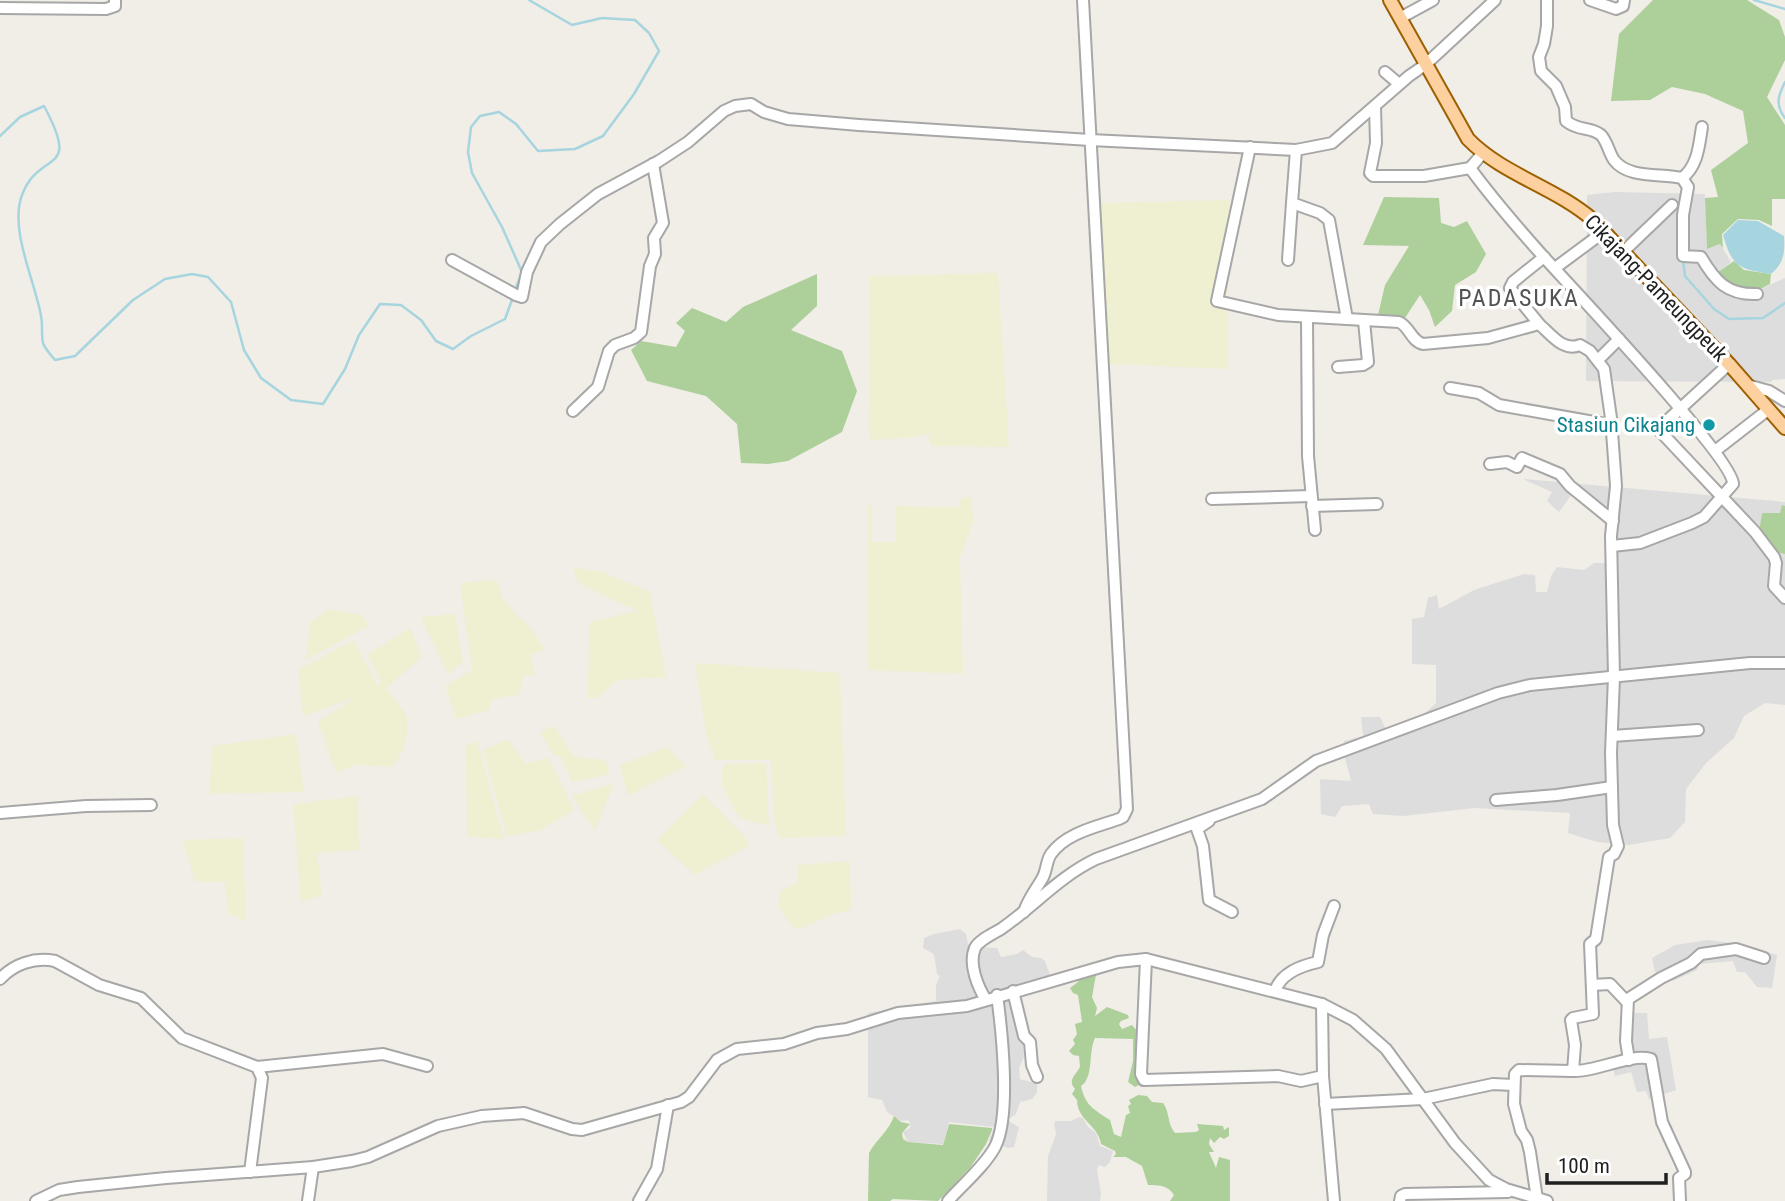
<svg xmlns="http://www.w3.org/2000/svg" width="1785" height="1201" font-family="'Roboto Condensed',sans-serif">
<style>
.residential{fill:#dedddd}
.farmland{fill:#efefd2}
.forest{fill:#add09b}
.water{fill:#a7d5df}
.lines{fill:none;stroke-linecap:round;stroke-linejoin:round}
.stream{stroke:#a7d5df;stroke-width:2.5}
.minor-casing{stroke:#a7a7a7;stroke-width:14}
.major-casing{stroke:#9c6000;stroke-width:16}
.minor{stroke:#fff;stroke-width:10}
.major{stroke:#fdd09f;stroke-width:12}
.culture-dot{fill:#0f9aa8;stroke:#fff;stroke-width:2.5}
.labels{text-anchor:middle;stroke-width:7;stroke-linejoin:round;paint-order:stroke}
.street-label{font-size:21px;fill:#202020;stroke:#fff}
.culture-label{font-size:21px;fill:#0d838f;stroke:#fff;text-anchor:end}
.quarter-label{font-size:24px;letter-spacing:2px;fill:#535353;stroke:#fff}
</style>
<rect width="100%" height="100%" fill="#f1ede7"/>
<g class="residential">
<path d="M1615,192L1705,194L1707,249L1720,244L1731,262L1718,273L1751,294L1785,278V379L1772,380L1771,382L1586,381L1587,195Z"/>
<path d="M1523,479L1785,502V705L1765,703L1744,716L1734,738L1706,763L1686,789L1685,822L1670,838L1629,845L1597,842L1568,833L1570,813L1475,808L1403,816L1373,814L1369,804L1342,806L1335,817L1321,814L1320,779L1351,781L1345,758L1344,741L1363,736L1361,717H1380L1388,734L1411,726L1436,703V665L1412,664V619L1424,617L1428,598L1437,595L1439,609L1474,590L1524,574L1535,575L1536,592H1547L1551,576L1557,567L1584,570L1594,563H1610L1606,523L1572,494L1559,512L1547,501L1552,492Z"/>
<path d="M960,929L966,934L968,944L973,947L997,948L1001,957L1017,954L1023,950L1032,957L1041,958L1045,961L1054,986L1019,997L1024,1057L1019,1068L1020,1079L1037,1084V1093L1032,1099L1020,1102L1016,1114L1007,1120L1019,1127L1014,1147L1008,1148L989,1141L994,1127L949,1122L943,1144L908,1142L903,1132L910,1128V1123L908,1120L901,1121L887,1112L882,1100L868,1097V1013L936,1001V985L940,976L937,974L934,954L923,948L924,938L934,934Z"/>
<path d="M1708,940L1732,943L1777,955L1772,988L1757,987L1745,972H1737L1733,961L1699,964L1697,970L1673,981L1666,971L1655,972L1652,958L1675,945Z"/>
<path d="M1626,1013H1647L1649,1039L1667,1037L1676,1090L1649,1099L1646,1091L1637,1092L1631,1072L1615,1076L1612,1063L1628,1056Z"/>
<path d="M1079,1117L1083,1118L1088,1127L1096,1133L1100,1146L1113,1151L1110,1162L1105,1167L1099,1165L1097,1169L1101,1194L1100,1201H1047L1048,1156L1056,1134L1054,1123L1056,1121H1071Z"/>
</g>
<g class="farmland">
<path d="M1229,200L1227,369L1107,364L1097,203Z"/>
<path d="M998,273L1009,447L931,446L929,434L906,438L869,440L870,276Z"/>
<path d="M961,497L971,498L974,520L960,557L963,674L868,670V505L872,506V542H896V506L959,507Z"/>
<path d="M573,568L600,571L650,592L666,677L618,680L597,698H588L589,622L638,611L579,584Z"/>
<path d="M496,580L503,599L514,613L528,625L546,650L530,654L535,675L524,676L518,695L492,699L489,710L456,719L445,686L472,670L460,583Z"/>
<path d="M329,609L362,615L369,626L306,660L310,622Z"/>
<path d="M455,614L463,662L448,674L421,617Z"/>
<path d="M410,628L422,657L386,688L407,716V734L403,750L393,767L358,765L336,772L318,722L357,697L303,716L298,670L354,640L377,685L381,683L367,655Z"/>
<path d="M695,663L840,673L846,836L780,838L775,826L771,760H715L706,734Z"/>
<path d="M554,726L574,757L605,760L610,774L572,782L561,757L554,755L540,732Z"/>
<path d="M296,734L304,792L209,794L213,746Z"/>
<path d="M508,739L526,764L548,757L574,810L539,831L507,836L483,750Z"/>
<path d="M477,741L504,839L467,837L466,745Z"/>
<path d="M667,747L686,766L628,796L620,765Z"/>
<path d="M766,763L769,826L743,819L735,812L722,786V773L724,764Z"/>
<path d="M614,783L595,831L572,796Z"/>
<path d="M703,794L748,840V846L695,875L657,840Z"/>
<path d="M358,796L359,850L317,853L322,895L301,902L293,804Z"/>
<path d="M243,838L246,921L228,913L225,882H195L183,840Z"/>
<path d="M850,861L851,910L832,914L803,928L793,927L778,906L780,891L797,883L798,865Z"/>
</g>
<g class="forest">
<path d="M1653,0H1747L1779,20L1785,37V60L1767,97L1785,125V199H1772V226L1759,220L1738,219L1722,234L1723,248L1720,244L1707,249L1705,198L1718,197L1711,170L1748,143L1743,111L1705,94L1672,87L1650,100L1611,101L1619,34Z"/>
<path d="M1384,197L1439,198L1441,223L1454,227L1467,221L1486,254L1476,272L1455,285L1452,311L1435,327L1429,310L1420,295L1405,318L1378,315L1385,285L1409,246L1363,245Z"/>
<path d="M1734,261L1744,270L1771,274L1770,284L1751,294L1733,287L1717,273Z"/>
<path d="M817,274V306L791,330L842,351L857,391L842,432L788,461L768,464L741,463L737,424L706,396L647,381L631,350L641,341L676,347L685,331L676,323L692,308L726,322L743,307Z"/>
<path d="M1782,505L1785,506V554L1768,550L1759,533L1762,513H1780Z"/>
<path d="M1097,969L1092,997L1097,1008L1095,1016L1107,1007L1128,1015L1129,1018L1121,1021L1119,1024L1122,1029L1132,1025L1138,1032L1140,1081L1139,1085L1135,1087L1128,1082L1133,1061V1039L1095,1038C1088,1052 1094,1078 1081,1086C1085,1105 1093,1109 1110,1120L1114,1134L1121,1137L1126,1115L1130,1113L1128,1106L1131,1104L1129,1100L1138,1095L1147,1096L1152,1102L1163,1103C1170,1112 1167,1124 1175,1133L1196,1132L1199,1130L1197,1124L1223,1126L1224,1130L1229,1127V1136L1224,1139L1220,1137L1214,1143L1210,1138L1209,1144L1214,1152H1209L1216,1168L1219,1157L1230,1160V1201H1170L1174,1195C1168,1185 1158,1185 1148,1185L1142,1166L1126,1157H1113L1116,1154L1115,1151L1101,1144C1099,1126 1077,1120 1077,1100L1072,1094L1075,1089C1067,1080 1076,1075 1080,1067L1079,1056L1073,1055L1069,1051L1075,1044L1073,1040L1077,1034L1075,1024L1082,1022L1078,995L1073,993L1070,988L1078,982L1080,975Z"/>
<path d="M894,1116L901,1122L910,1124L902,1133L903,1139L908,1142L943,1145L949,1124L992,1128V1130L986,1144L970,1168L938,1201L893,1199L890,1201H868L869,1153C876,1140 889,1131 894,1116Z"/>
</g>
<path class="water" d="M1738,220L1758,221L1784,236C1785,253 1784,263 1771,274C1739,269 1732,267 1723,235Z"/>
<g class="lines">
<g class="stream">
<path d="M1754,0L1785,9"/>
<path d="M1785,82C1778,96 1775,105 1785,118"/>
<path d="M0,136L20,117L44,106C82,177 40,148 22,195C9,229 35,281 41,316C43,324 41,334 43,343C45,349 51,355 55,360L75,356L133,300L165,279L192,274L208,277L231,302L244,350L261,378L291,400L323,404L345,369L359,335L380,304L401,305L421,320L436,341L453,349L471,336L505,319L513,297"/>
<path d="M1683,260L1685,276L1714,309L1729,319L1763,318L1785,303"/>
<path d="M515,290L522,272L502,227L472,173L468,152L471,127L480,116L499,112L516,124L538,151L575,149L603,136L634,94L659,51L649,33L635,20L602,18L572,25L529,0"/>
</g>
<g class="minor-casing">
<g id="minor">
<path d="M1547,0V26L1544,44L1539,57L1541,71L1556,86L1565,107L1566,121C1580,132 1590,126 1601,135C1607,141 1609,153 1614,160C1628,179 1661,173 1682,178L1688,187L1683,215V256L1701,257C1715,281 1727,295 1757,294"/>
<path d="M1590,0L1616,9L1623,6L1624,0"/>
<path d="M0,8L106,9L115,6V0"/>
<path d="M1400,18L1433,0"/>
<path d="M1385,72L1399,84"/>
<path d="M1375,107L1376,143L1370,173L1373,176H1424L1470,168L1483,153"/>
<path d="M1250,147L1217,301L1278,315L1347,319L1329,220L1320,213L1292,203L1296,150"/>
<path d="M1470,168C1492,198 1517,227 1542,255C1569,285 1734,459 1733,484L1704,517L1692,523L1640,543L1612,546"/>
<path d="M1682,178C1698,166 1699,145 1702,127"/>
<path d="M1624,251L1672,205"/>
<path d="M452,260L516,295L522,297L527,272L541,242L560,224L598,194L659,161L688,142L724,111L735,106L751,104L764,112L788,119L859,125L1090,140L1296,150L1332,143L1409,76L1425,65L1495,0"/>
<path d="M1288,260L1292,203"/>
<path d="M1555,268L1605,231"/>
<path d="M1307,318L1308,456L1315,530"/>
<path d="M1347,319L1399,322C1410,327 1411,341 1423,344L1488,338L1539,324C1552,335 1563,352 1580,345L1590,351L1604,369L1611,418L1616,486L1611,536L1614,677L1611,753L1613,825L1618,846L1614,854L1609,857L1596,939L1590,944L1593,1014L1573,1018L1571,1020L1575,1045L1573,1071L1519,1070L1515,1074L1514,1104L1521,1131L1527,1140L1530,1152L1537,1199"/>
<path d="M1539,324L1510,288L1513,282L1544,257"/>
<path d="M1598,360L1619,339"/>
<path d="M1729,364L1658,429L1755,532L1774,557L1776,563L1774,586L1785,598"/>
<path d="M1338,367L1363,365L1368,362L1364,321"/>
<path d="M1747,385L1769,391L1785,401"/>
<path d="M1450,388L1479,393L1499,405L1611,425"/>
<path d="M573,411L598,387L609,351L615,345L634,338L641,332L650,266L655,254L654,238L663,223L653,164"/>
<path d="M1715,451L1769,409"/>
<path d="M1490,464L1507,462L1517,467L1522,458L1560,474L1570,486L1613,521"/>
<path d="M1212,499L1311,496"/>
<path d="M1312,506L1377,504"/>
<path d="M1612,736L1698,730"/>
<path d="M1496,800L1557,795L1612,787"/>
<path d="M0,813L86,806L151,805"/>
<path d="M1209,821L1197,829L1203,846L1209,900L1232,912"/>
<path d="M1024,912C1028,899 1035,891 1042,879C1047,871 1046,861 1051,854C1066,833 1096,827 1119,819L1123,817L1127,809L1083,0"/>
<path d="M1146,959L1141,1074L1144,1080L1278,1076L1301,1081L1323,1076"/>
<path d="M0,979C14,964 34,957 55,961L99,985L141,998L182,1038L257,1067L262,1078L250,1172"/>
<path d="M1592,985L1610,984L1627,1002"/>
<path d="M1013,991L1024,1036L1030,1042L1032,1065L1037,1077"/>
<path d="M1275,991C1281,973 1300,966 1318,962L1323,935L1334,906"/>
<path d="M986,1000C978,987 968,964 975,948C979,940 993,934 1001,929C1033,907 1060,876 1096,859L1262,799L1316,761L1498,693L1530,685L1750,663H1785"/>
<path d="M1322,1004L1323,1076L1334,1201"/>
<path d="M1629,1060L1626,1041L1628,999L1661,978L1691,963L1701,954L1736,949L1764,958"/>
<path d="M257,1067L383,1054L427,1066"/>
<path d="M1573,1071C1597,1072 1630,1053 1651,1059L1662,1122L1685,1172V1174L1679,1178L1680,1201"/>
<path d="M1325,1104L1423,1099L1493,1084L1513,1085"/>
<path d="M36,1201L59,1190L78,1187L166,1178L313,1167L352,1161L368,1157L438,1126L482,1116L524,1113L572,1129L582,1130L681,1102L689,1097L717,1060L737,1049L784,1044L817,1033L847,1029L898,1013L967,1006L1118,962L1146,959L1322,1004L1353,1020L1386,1049L1455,1143L1489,1180L1506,1189L1547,1201"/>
<path d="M308,1201L313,1167"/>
<path d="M639,1201L657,1169L668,1105"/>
<path d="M948,1201C963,1184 984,1167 995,1147C1011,1116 1002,1032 997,995"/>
<path d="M1400,1201L1401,1196L1405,1194L1508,1192"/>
</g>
</g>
<g class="major-casing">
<path id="major" d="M1390,0L1468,139C1503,175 1555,187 1593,220L1729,364L1785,428"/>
</g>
<use href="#minor" class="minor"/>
<use href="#major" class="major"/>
</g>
<circle class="culture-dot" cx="1709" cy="425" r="7"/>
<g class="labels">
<g class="street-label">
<text transform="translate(1656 288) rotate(46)" y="7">Cikajang-Pameungpeuk</text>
</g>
<g class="culture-label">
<text x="1695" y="432">Stasiun Cikajang</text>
</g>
<g class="quarter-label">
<text x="1519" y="306">PADASUKA</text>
</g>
</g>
<path d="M1547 1173v10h119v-10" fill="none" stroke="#202020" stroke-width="3.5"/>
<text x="1558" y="1173" font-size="21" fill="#202020" stroke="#ffffff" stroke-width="5" paint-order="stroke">100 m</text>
</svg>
